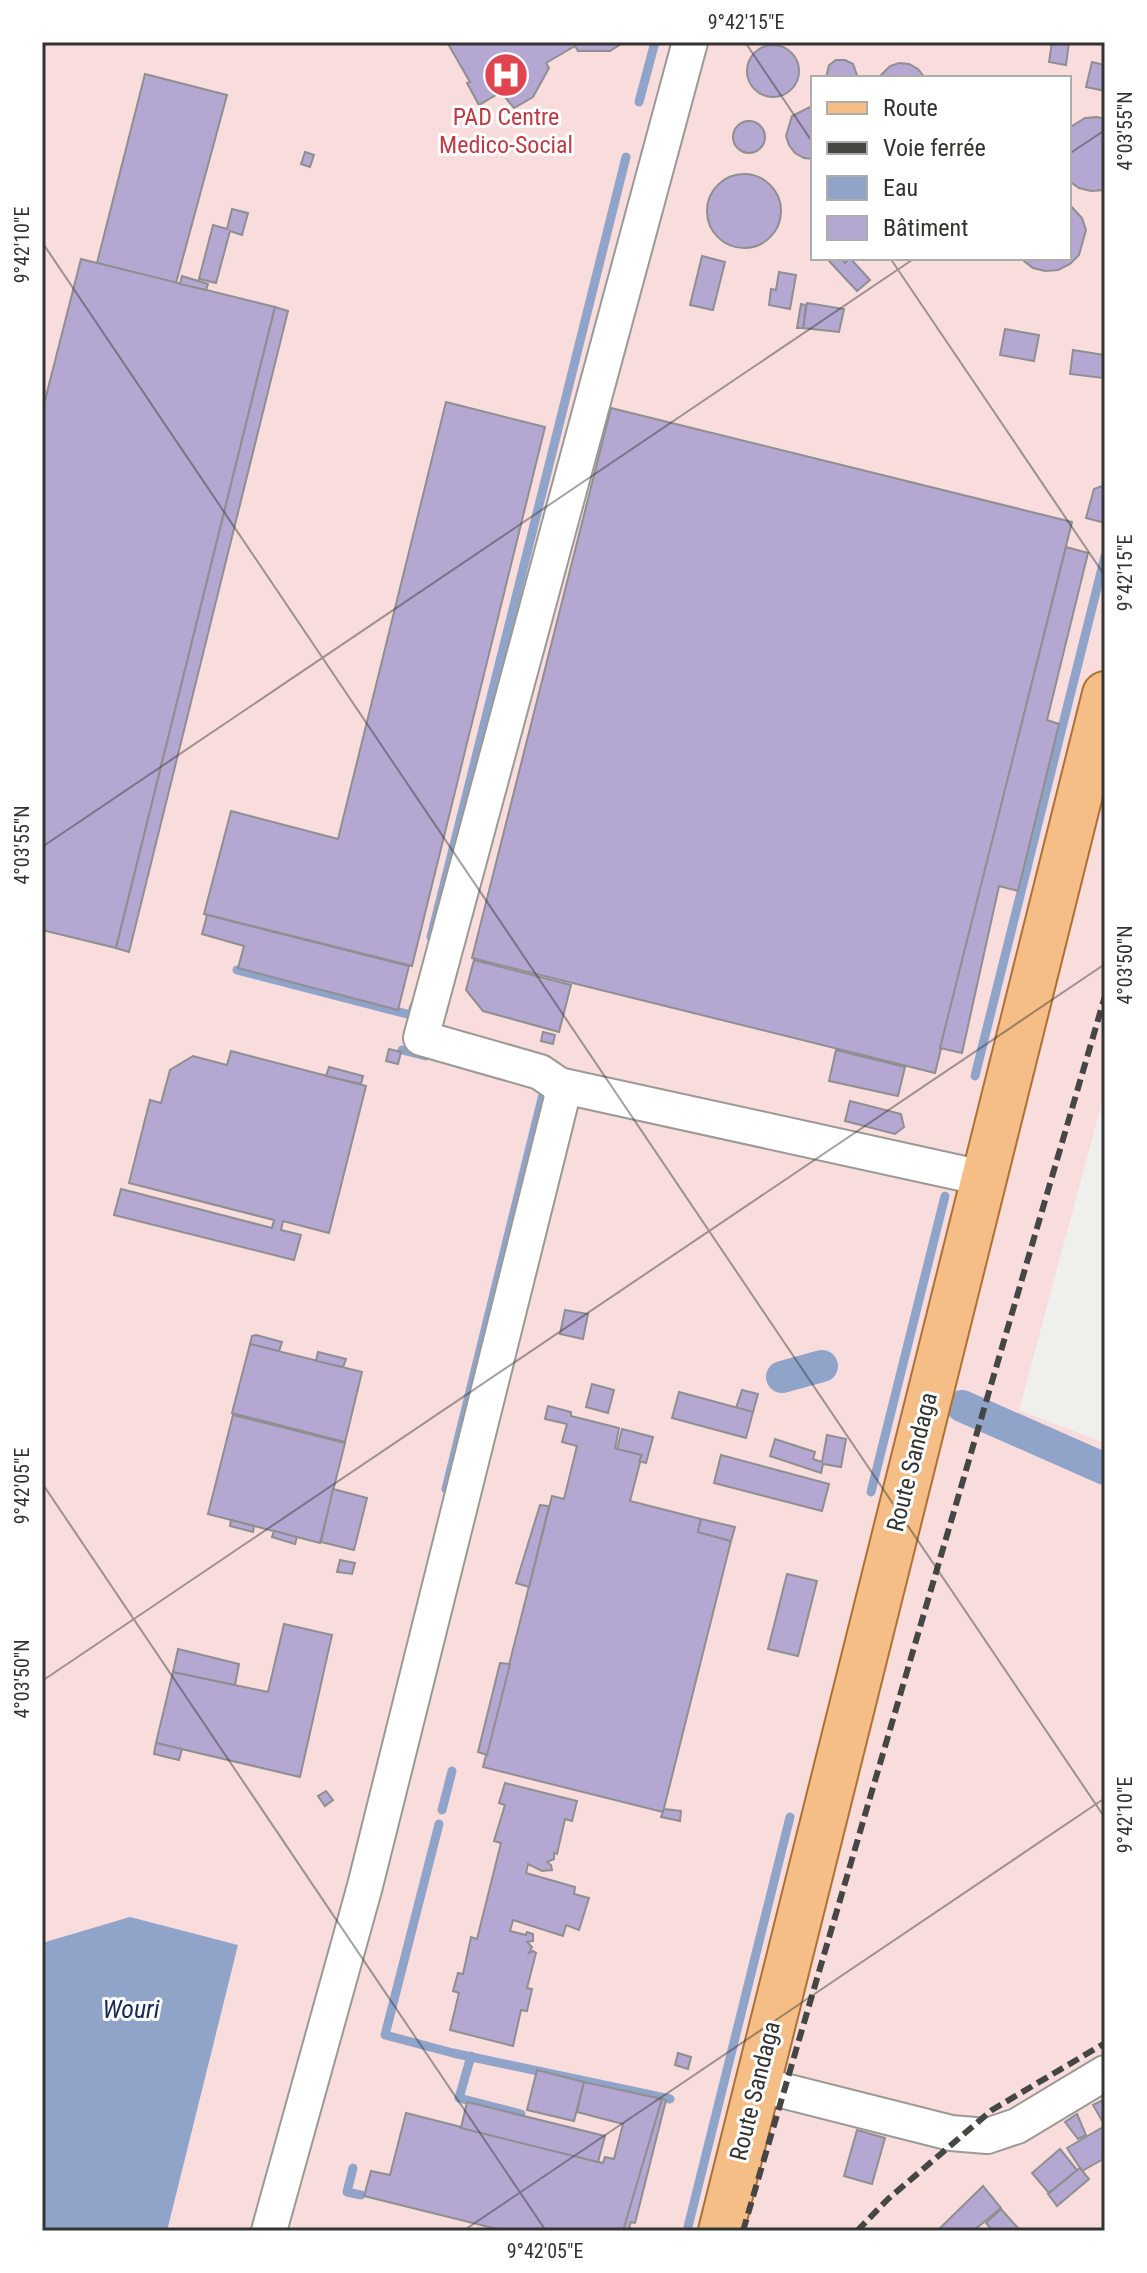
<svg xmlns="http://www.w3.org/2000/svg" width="1147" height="2273" font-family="'Roboto Condensed',sans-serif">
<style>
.industrial{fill:#f8dddc;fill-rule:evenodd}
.water{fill:#90a4ca}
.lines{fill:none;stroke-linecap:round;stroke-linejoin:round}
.stream{stroke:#90a4ca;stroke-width:9}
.canal{stroke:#90a4ca;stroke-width:32}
.building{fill:#b4a8d2;stroke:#8f8e91;stroke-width:2}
.minor-casing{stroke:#9a9996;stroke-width:38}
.primary-casing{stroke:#ad7134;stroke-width:48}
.minor{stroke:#fff;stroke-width:34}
.primary{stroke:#f5be86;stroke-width:44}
.rail{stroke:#464645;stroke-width:6;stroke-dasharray:12 6;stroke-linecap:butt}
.ticks{fill:none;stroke:#333332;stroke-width:2;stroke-opacity:0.45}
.labels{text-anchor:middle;stroke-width:6;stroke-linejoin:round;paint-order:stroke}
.health-label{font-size:24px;fill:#be3a42;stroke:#fff}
.street-label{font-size:24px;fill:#333332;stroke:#fff}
.water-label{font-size:26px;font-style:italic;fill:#142a59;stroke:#fff}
.neatline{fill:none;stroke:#333332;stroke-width:3}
.ticks-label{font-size:20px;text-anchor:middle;fill:#333332}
</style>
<rect width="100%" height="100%" fill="#efefeb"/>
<path class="industrial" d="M42,42H1105V1091L1019,1410L1105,1443V2231H167L237,1945L130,1918L42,1943ZM813,78H1069V258H813Z"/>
<path class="water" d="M130,1917L238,1945L167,2231H42V1943Z"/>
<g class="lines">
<g class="stream">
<path d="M639,102L655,42"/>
<path d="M431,937L626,157"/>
<path d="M237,970L411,1015L414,1006"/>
<path d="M402,1050L426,1056"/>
<path d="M975,1076L1105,556"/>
<path d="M446,1489L545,1086"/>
<path d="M871,1492L945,1196"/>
<path d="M442,1810L452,1771"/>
<path d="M439,1824L385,2035L453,2053L670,2099"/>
<path d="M471,2056L459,2098L521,2114"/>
<path d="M353,2168L347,2192L361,2195"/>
<path d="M687,2231L790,1817"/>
</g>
<g class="canal">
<path d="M782,1377L822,1366"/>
<path d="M962,1406L1105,1469"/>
</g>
</g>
<g class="building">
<path d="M447,42H624L610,51H578L575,46L546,63L549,68L533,97L514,108L501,92L479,105L467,83L470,82Z"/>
<path d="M1052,42H1069L1066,65L1049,62Z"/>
<circle cx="773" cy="71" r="26"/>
<path d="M836,60H845L853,64L858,78H826L829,65Z"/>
<path d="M1092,62L1105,65V91L1086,87Z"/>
<path d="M899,63L909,64L918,69L925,78H878L890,66Z"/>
<path d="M145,74L227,95L176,283L97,263Z"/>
<path d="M810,107H813V159L804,158L795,153L789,145L786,136L792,116Z"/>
<path d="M1097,117L1105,119V190L1091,191L1079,188L1069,181V128L1085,118Z"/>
<circle cx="749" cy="137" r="16"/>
<path d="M305,152L314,155L310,167L301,164Z"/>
<circle cx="744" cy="211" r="37"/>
<path d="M1069,204L1082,218L1086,230L1079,255L1070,264L1058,270L1045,271L1033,268L1020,258H1069Z"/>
<path d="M232,209L248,213L242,235L230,231L216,283L199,279L213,225L227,229Z"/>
<path d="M702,256L725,262L713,310L690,305Z"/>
<path d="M832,258H840L845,263L850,258L870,280L857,291L829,261Z"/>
<path d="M81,259L275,307L116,948L42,930V412Z"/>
<path d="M779,272L796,275L790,309L769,305L771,289L776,290Z"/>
<path d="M182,276L208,284L206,290L180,284Z"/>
<path d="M807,303L844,309L839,332L803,328Z"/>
<path d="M801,304L806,305L803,328H797Z"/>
<path d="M275,307L288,311L129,952L116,948Z"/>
<path d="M1005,329L1039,335L1034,361L1000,355Z"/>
<path d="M1073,350L1105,355L1103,378L1070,374Z"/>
<path d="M446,402L545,427L412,966L204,914L231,811L338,839Z"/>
<path d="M611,408L1072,522L935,1073L472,958Z"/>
<path d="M1102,486H1105V523L1086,518L1094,489Z"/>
<path d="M1066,547L1088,553L1047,720L1059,724L1018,891L999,886L962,1053L940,1048Z"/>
<path d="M207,915L409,966L398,1010L238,968L244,946L202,934Z"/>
<path d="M474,960L571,985L559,1032L483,1011L466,990Z"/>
<path d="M543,1032L555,1035L553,1044L541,1041Z"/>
<path d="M389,1049L401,1052L398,1064L386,1061Z"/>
<path d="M836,1050L905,1067L898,1096L829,1081Z"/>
<path d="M231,1051L366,1086L329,1233L283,1221L281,1230L301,1235L294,1260L114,1215L121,1189L272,1228L274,1220L129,1183L150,1100L161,1103L170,1070L193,1056L227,1065Z"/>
<path d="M329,1067L363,1076L361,1084L326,1076Z"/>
<path d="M850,1101L901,1114L904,1127L895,1134L845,1121Z"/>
<path d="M565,1310L588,1314L583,1339L560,1334Z"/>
<path d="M256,1335L282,1342L279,1351L250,1344L252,1336Z"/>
<path d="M250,1344L362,1372L345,1442L232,1413Z"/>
<path d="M318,1352L346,1359L343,1367L316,1361Z"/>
<path d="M592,1384L614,1390L608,1413L586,1407Z"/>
<path d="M742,1390L758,1394L753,1412L736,1408Z"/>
<path d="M679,1392L753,1412L746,1438L672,1418Z"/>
<path d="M548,1406L571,1412V1416L619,1428L615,1448L642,1455L630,1501L701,1519L698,1532L731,1541L663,1812L483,1767L552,1496L564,1499L577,1446L562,1442L567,1424L545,1419Z"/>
<path d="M233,1415L345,1443L320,1543L208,1514Z"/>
<path d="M622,1429L653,1437L646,1463L639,1461L642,1455L617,1449Z"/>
<path d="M827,1435L846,1439L841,1467L823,1464L821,1473L770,1456L775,1439L815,1452L813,1459L822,1462Z"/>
<path d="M721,1455L829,1484L822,1511L714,1483Z"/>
<path d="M333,1489L367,1498L354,1550L321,1542Z"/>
<path d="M540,1505L549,1506L529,1587L516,1583Z"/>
<path d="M701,1519L735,1527L731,1541L698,1532Z"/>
<path d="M231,1520L254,1526L253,1532L230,1526Z"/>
<path d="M274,1531L297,1537L295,1544L272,1537Z"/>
<path d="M340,1560L355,1563L352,1574L337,1572Z"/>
<path d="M787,1574L817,1581L798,1656L768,1649Z"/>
<path d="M284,1624L332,1635L300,1777L156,1743L173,1672L268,1692Z"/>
<path d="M178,1649L239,1664L235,1685L173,1672Z"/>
<path d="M500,1663L510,1664L487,1755L478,1752Z"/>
<path d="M156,1743L182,1749L179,1760L154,1754Z"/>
<path d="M505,1783L577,1801L572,1821L565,1819L557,1854L554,1853V1859L547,1862L551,1865L552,1870L542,1871L528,1864L526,1873L575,1887L574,1894L589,1898L579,1930L566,1925L563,1936L513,1920L510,1931L526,1935L527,1932L533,1934V1941L527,1942L532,1947L529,1953L533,1951L536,1953L527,1988L532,1989L527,2011L521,2010L513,2046L450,2030L459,1993L453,1991L458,1973L463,1974L471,1937L477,1939L501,1843L494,1841L505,1805L499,1803Z"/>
<path d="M326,1791L333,1800L325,1806L318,1796Z"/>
<path d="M664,1809L681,1811L680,1821L661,1817Z"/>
<path d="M678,2053L691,2057L688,2069L675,2065Z"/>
<path d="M537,2070L584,2082L574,2121L527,2110Z"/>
<path d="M584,2082L662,2099L624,2231H505L364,2196L371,2171L390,2175L406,2113L603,2163L605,2157L614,2159L623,2124L577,2112Z"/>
<path d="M662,2099L666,2100L635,2223L631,2222L629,2228L634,2229V2231H623Z"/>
<path d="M1105,2099V2124H1104L1093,2105Z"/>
<path d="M467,2102L605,2136L598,2162L461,2128Z"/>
<path d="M1077,2114L1086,2135L1078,2139L1065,2122Z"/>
<path d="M1105,2126V2158L1082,2171L1067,2148Z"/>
<path d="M857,2130L885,2138L872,2184L844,2176Z"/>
<path d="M1060,2149L1077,2170L1049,2193L1032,2173Z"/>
<path d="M1080,2168L1089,2179L1057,2206L1048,2194Z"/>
<path d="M983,2186L1001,2208L973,2231H937Z"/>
<path d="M1001,2209L1017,2227L1021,2231H993L986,2223Z"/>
</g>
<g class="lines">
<g class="minor-casing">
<g id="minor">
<path d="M690,42L421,1038L540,1072L559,1085L983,1178"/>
<path d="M757,2084L951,2133L987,2136L1017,2126L1105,2073"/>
<path d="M269,2231L365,1886L562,1097L559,1085"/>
</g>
</g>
<g class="primary-casing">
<path id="primary" d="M721,2231L1105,694"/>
</g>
<use href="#minor" class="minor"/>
<use href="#primary" class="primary"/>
<g class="rail">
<path d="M743,2231L1105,996"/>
<path d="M857,2231L888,2199L992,2110L1105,2043"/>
</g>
</g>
<path class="ticks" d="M745,42L813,143M1069,154L1105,130M42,242L1105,1818M890,258L1105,576M42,847L915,258M42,1483L546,2231M42,1681L1105,964M463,2231L1105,1798"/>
<defs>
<g id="hospital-disc" transform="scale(2.3)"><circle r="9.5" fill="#e0444e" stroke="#fff"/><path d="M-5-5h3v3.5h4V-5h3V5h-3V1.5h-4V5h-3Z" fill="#fff"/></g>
</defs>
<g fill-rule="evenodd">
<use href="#hospital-disc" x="506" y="75"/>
</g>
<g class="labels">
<g class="health-label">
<text x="506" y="125">PAD Centre<tspan x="506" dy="28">Medico-Social</tspan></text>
</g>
<g class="street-label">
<text transform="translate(912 1462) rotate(-76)" y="8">Route Sandaga</text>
<text transform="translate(755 2091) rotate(-76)" y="8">Route Sandaga</text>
</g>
<g class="water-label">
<text x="131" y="2018">Wouri</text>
</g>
</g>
<rect width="1147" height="2273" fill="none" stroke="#ffffff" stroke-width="88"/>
<rect x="811" y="76" width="260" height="184" fill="#ffffff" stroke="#adadad" stroke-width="2"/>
<rect x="827" y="102" width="40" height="12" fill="#f5be86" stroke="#adadad" stroke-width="2"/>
<text x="883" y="116" font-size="24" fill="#333332">Route</text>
<rect x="827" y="142" width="40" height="12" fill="#464645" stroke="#adadad" stroke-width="2"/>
<text x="883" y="156" font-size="24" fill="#333332">Voie ferrée</text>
<rect x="827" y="176" width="40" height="24" fill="#90a4ca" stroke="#adadad" stroke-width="2"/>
<text x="883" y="196" font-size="24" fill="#333332">Eau</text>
<rect x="827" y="216" width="40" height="24" fill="#b4a8d2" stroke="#adadad" stroke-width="2"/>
<text x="883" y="236" font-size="24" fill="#333332">Bâtiment</text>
<rect x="44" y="44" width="1059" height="2185" class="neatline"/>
<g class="ticks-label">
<text x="746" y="29">9°42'15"E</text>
<text transform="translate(1125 131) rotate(-90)" y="7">4°03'55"N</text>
<text transform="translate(22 245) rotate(-90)" y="7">9°42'10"E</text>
<text transform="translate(1125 573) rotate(-90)" y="7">9°42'15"E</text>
<text transform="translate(22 845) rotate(-90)" y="7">4°03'55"N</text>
<text transform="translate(1125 965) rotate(-90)" y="7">4°03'50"N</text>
<text transform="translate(22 1486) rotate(-90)" y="7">9°42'05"E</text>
<text transform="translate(22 1679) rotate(-90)" y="7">4°03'50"N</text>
<text transform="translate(1125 1815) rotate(-90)" y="7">9°42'10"E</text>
<text x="545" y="2258">9°42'05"E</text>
</g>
</svg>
